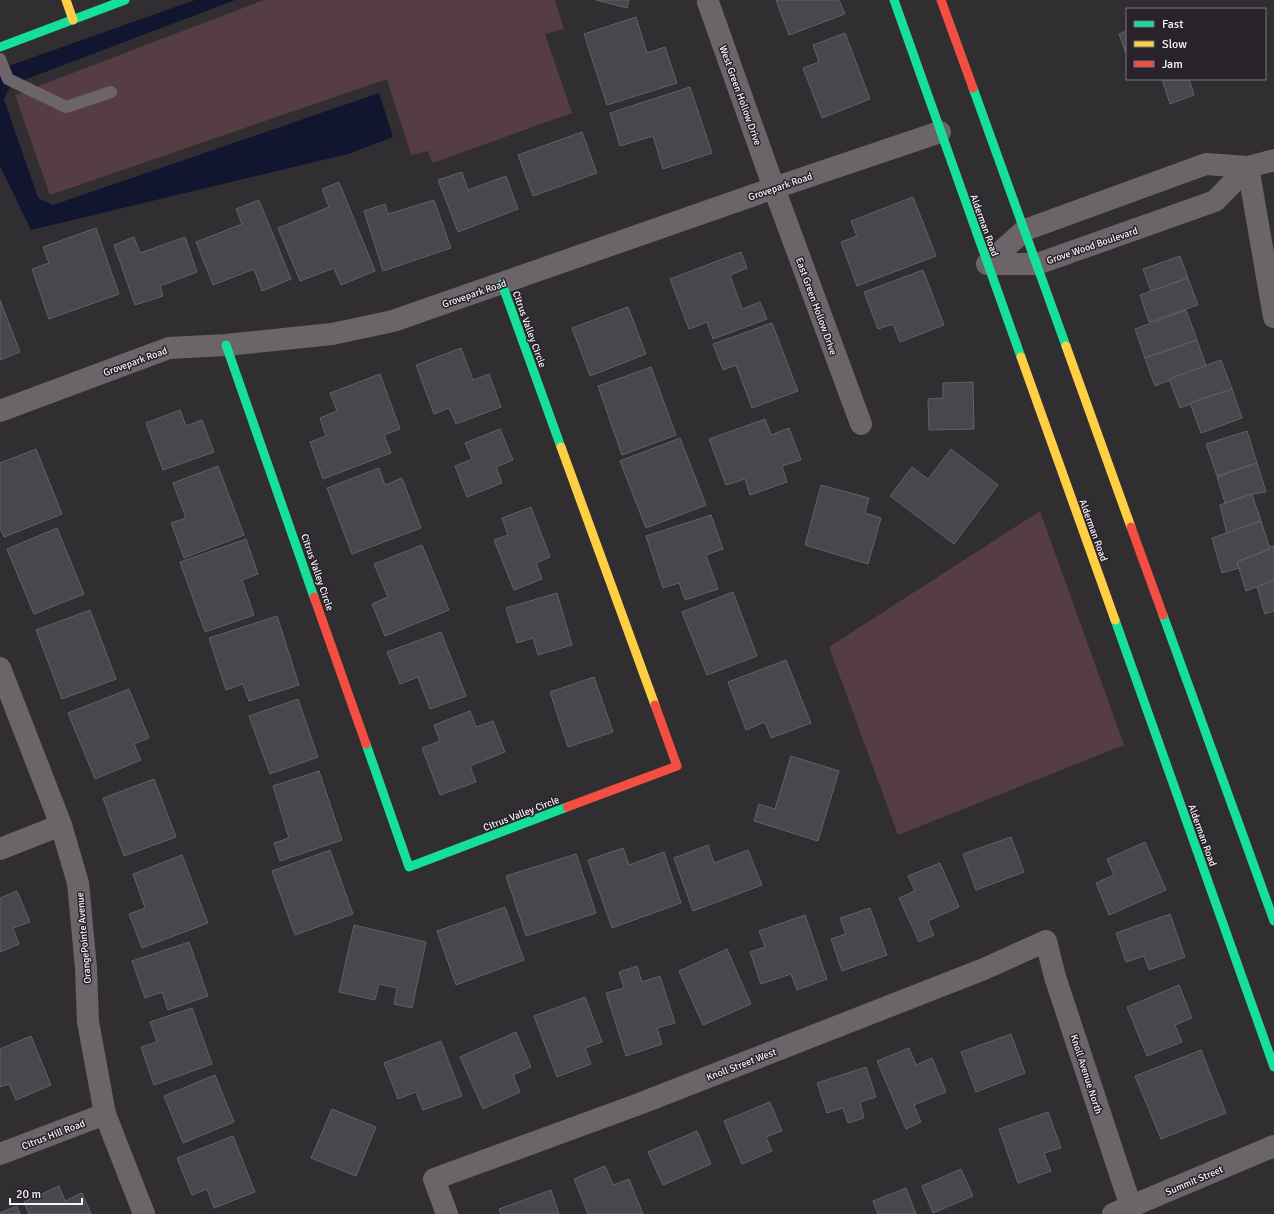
<svg xmlns="http://www.w3.org/2000/svg" width="1274" height="1214" font-family="Signika,sans-serif">
<style>
.green{fill:#553d43}
.water{fill:#12152f}
.building{fill:#49464e;stroke:#626164}
.lines{fill:none;stroke-linecap:round;stroke-linejoin:round}
.lane{stroke:#6b6569;stroke-width:12}
.street{stroke:#6b6569;stroke-width:22}
.fast{stroke:#16e098;stroke-width:9}
.slow{stroke:#ffcf43;stroke-width:9}
.jam{stroke:#f24e42;stroke-width:9}
.labels{text-anchor:middle;stroke-width:3;stroke-linejoin:round;paint-order:stroke}
.street-label{font-size:10px;fill:#f6f3f8;stroke:#28222a}
</style>
<rect width="100%" height="100%" fill="#312e32"/>
<g class="green">
<path d="M264,0H555L564,29L545,34L572,113L432,163L428,151L411,155L387,79L50,195L15,95Z"/>
<path d="M1040,511L1124,745L898,835L829,647Z"/>
</g>
<path class="water" d="M195,0H235L11,85L4,99L38,198L53,205L379,93L393,137L348,154L31,230L0,166V69Z"/>
<g class="building">
<path d="M596,0H629L627,8Z"/>
<path d="M776,0H839L845,14L789,35Z"/>
<path d="M636,17L647,53L665,47L677,83L607,105L584,34Z"/>
<path d="M1127,31V56L1119,34Z"/>
<path d="M845,33L870,99L822,118L803,68L819,62L813,45Z"/>
<path d="M1162,79H1189L1194,95L1170,104Z"/>
<path d="M690,87L712,153L663,169L653,136L620,146L610,113Z"/>
<path d="M582,132L597,173L533,196L518,155Z"/>
<path d="M462,172L468,190L506,176L518,209L458,232L438,180Z"/>
<path d="M339,182L375,271L341,285L334,268L300,281L278,228L329,207L322,189Z"/>
<path d="M913,197L936,256L857,286L841,242L857,236L851,221Z"/>
<path d="M259,200L291,279L262,291L254,269L213,285L196,242L242,224L236,209Z"/>
<path d="M434,200L451,248L383,271L364,211L385,204L388,214Z"/>
<path d="M96,228L119,294L49,319L32,269L49,263L43,247Z"/>
<path d="M134,237L140,253L185,237L197,272L160,286L163,296L135,305L114,245Z"/>
<path d="M741,252L747,268L730,275L742,309L760,302L767,319L713,339L707,322L689,329L670,279Z"/>
<path d="M1180,256L1188,278L1151,291L1143,269Z"/>
<path d="M923,270L944,325L900,342L893,324L878,329L864,292Z"/>
<path d="M1188,278L1198,305L1149,322L1140,295Z"/>
<path d="M0,300L20,352L0,360Z"/>
<path d="M628,307L646,354L590,376L572,328Z"/>
<path d="M1186,310L1197,340L1145,358L1135,329Z"/>
<path d="M772,323L798,391L752,408L736,365L723,370L713,344Z"/>
<path d="M1197,340L1206,366L1155,386L1145,358Z"/>
<path d="M461,348L473,380L489,374L501,407L456,424L449,408L434,414L416,365Z"/>
<path d="M1221,360L1232,389L1190,403L1191,404L1180,408L1169,379Z"/>
<path d="M651,367L676,435L622,455L598,386Z"/>
<path d="M380,374L400,429L384,435L391,453L323,479L310,442L326,436L320,418L337,411L330,393Z"/>
<path d="M973,382L974,429L929,430L928,399L943,398V383Z"/>
<path d="M1232,389L1242,418L1201,433L1190,403Z"/>
<path d="M180,410L186,426L202,420L214,452L163,470L146,423Z"/>
<path d="M765,419L771,435L789,428L801,460L782,466L787,482L750,495L745,479L726,485L709,439Z"/>
<path d="M500,429L513,460L496,467L502,483L467,497L455,466L472,459L465,443Z"/>
<path d="M1247,431L1257,463L1217,476L1206,444Z"/>
<path d="M680,438L706,505L646,528L620,461Z"/>
<path d="M36,449L62,514L4,537L0,528V463Z"/>
<path d="M951,449L998,485L954,544L890,496L912,467L928,479Z"/>
<path d="M1257,463L1266,492L1252,494L1225,503L1217,477Z"/>
<path d="M218,466L244,535L184,558L171,523L186,518L173,483Z"/>
<path d="M379,468L385,485L402,478L421,528L352,554L327,488Z"/>
<path d="M821,485L869,498L865,513L881,518L868,564L805,545Z"/>
<path d="M1252,494L1261,521L1227,534L1220,505Z"/>
<path d="M531,507L550,557L536,563L542,579L514,590L494,540L508,535L502,518Z"/>
<path d="M711,515L723,549L706,555L718,589L685,600L679,583L663,588L646,536Z"/>
<path d="M1261,521L1270,549L1237,562L1239,568L1222,573L1212,538Z"/>
<path d="M57,528L84,594L34,614L7,549Z"/>
<path d="M246,539L258,574L242,580L254,615L205,632L180,562Z"/>
<path d="M422,545L449,610L385,636L372,604L388,597L374,564Z"/>
<path d="M1274,546V580L1246,591L1237,562L1270,549L1269,547Z"/>
<path d="M1274,580V611L1265,614L1257,587Z"/>
<path d="M733,592L757,656L707,675L682,612Z"/>
<path d="M557,593L572,645L538,655L533,638L517,643L506,608Z"/>
<path d="M90,610L116,679L62,699L36,630Z"/>
<path d="M277,616L299,685L249,701L243,684L226,690L209,638Z"/>
<path d="M441,632L466,696L430,709L418,677L400,684L387,652Z"/>
<path d="M786,660L811,723L771,738L765,722L746,730L728,682Z"/>
<path d="M594,677L613,732L568,747L550,692Z"/>
<path d="M129,689L149,738L134,744L141,760L95,779L68,713Z"/>
<path d="M298,699L318,757L270,774L249,716Z"/>
<path d="M470,711L476,727L493,721L505,752L470,766L476,782L440,795L422,748L440,741L434,725Z"/>
<path d="M791,756L839,771L818,841L754,821L759,804L775,809Z"/>
<path d="M319,771L342,840L280,861L274,843L289,838L273,786Z"/>
<path d="M154,779L176,837L124,856L103,798Z"/>
<path d="M1011,837L1024,872L976,890L963,854Z"/>
<path d="M1145,842L1166,890L1109,915L1096,883L1114,875L1107,859Z"/>
<path d="M708,845L714,863L748,850L762,885L693,911L674,858Z"/>
<path d="M623,848L629,865L664,852L681,903L612,928L588,860Z"/>
<path d="M330,850L353,914L295,935L272,871Z"/>
<path d="M576,854L596,913L526,936L506,876Z"/>
<path d="M182,855L208,923L142,948L129,914L145,908L133,874Z"/>
<path d="M940,863L959,907L928,921L934,935L919,942L899,898L915,891L908,876Z"/>
<path d="M17,891L30,922L13,928L19,944L0,952V898Z"/>
<path d="M505,907L524,960L456,985L437,931Z"/>
<path d="M870,908L887,955L842,971L831,939L846,934L840,918Z"/>
<path d="M1170,914L1185,957L1149,970L1144,956L1126,962L1116,933Z"/>
<path d="M805,915L827,979L797,990L791,974L761,984L750,952L765,947L759,931Z"/>
<path d="M354,925L426,942L412,1008L394,1004L397,988L379,984L375,1000L339,992Z"/>
<path d="M189,942L208,996L168,1010L162,992L145,998L132,961Z"/>
<path d="M727,949L751,1004L703,1025L679,971Z"/>
<path d="M637,966L642,982L660,976L675,1023L657,1028L662,1044L626,1056L606,993L624,988L619,972Z"/>
<path d="M1179,985L1192,1018L1175,1025L1182,1042L1147,1056L1127,1007Z"/>
<path d="M585,997L602,1042L585,1048L591,1064L557,1077L534,1016Z"/>
<path d="M192,1008L212,1064L154,1085L141,1047L157,1042L150,1022Z"/>
<path d="M516,1032L531,1067L513,1075L520,1092L483,1109L460,1057Z"/>
<path d="M1011,1034L1025,1073L976,1092L961,1052Z"/>
<path d="M31,1036L51,1085L16,1100L9,1084L0,1087V1049Z"/>
<path d="M441,1041L462,1096L423,1110L416,1092L398,1099L384,1063Z"/>
<path d="M909,1048L916,1065L932,1058L946,1092L914,1105L921,1122L906,1129L877,1061Z"/>
<path d="M1201,1050L1226,1113L1161,1139L1135,1076Z"/>
<path d="M866,1067L876,1097L860,1102L864,1118L848,1123L843,1108L827,1113L817,1083Z"/>
<path d="M215,1075L234,1122L183,1143L164,1096Z"/>
<path d="M770,1102L782,1131L766,1137L772,1151L742,1164L724,1121Z"/>
<path d="M332,1109L376,1127L356,1176L311,1158Z"/>
<path d="M1048,1112L1061,1148L1044,1153L1051,1171L1018,1183L999,1129Z"/>
<path d="M697,1131L711,1164L663,1185L648,1152Z"/>
<path d="M233,1136L255,1192L214,1208L207,1189L192,1195L177,1158Z"/>
<path d="M605,1166L613,1185L629,1179L643,1214H588L574,1179Z"/>
<path d="M961,1169L973,1196L933,1213L922,1186Z"/>
<path d="M59,1186L65,1201L82,1193L91,1214H29L24,1202Z"/>
<path d="M906,1188L916,1214H878L873,1201Z"/>
<path d="M551,1190L559,1214H501L499,1209Z"/>
<path d="M17,1206L20,1214H0V1213Z"/>
</g>
<g class="lines">
<path class="lane" d="M0,59L8,79L66,107L111,92"/>
<g class="street">
<path d="M708,2L774,188L861,424"/>
<path d="M1248,167L1215,201L1037,264H987L1025,230L1206,164L1248,167L1274,160"/>
<path d="M1248,167L1274,317"/>
<path d="M0,411L169,348L226,345L332,334L393,321L774,188L940,132"/>
<path d="M0,668L61,825L78,883L86,968L88,1022L105,1114L144,1214"/>
<path d="M0,849L61,825"/>
<path d="M0,1154L105,1114"/>
<path d="M447,1214L434,1179L639,1104L984,969L1046,941L1055,977L1131,1207"/>
<path d="M1113,1214L1274,1146"/>
</g>
<g class="fast">
<path d="M894,0L1021,357"/>
<path d="M0,47L125,0"/>
<path d="M973,88L1066,346"/>
<path d="M502,284L561,447"/>
<path d="M226,345L314,597"/>
<path d="M1163,615L1274,921"/>
<path d="M1115,620L1274,1067"/>
<path d="M366,744L409,867L567,807"/>
</g>
<g class="slow">
<path d="M66,0L73,20"/>
<path d="M1066,346L1131,527"/>
<path d="M1021,357L1115,620"/>
<path d="M561,447L655,705"/>
</g>
<g class="jam">
<path d="M941,0L973,88"/>
<path d="M1131,527L1163,615"/>
<path d="M314,597L366,744"/>
<path d="M567,807L677,766L655,705"/>
</g>
</g>
<g class="labels">
<g class="street-label">
<text transform="translate(741 95) rotate(70)" y="4">West Green Hollow Drive</text>
<text transform="translate(780 186) rotate(-19)" y="4">Grovepark Road</text>
<text transform="translate(985 225) rotate(70)" y="4">Alderman Road</text>
<text transform="translate(1092 245) rotate(-19)" y="4">Grove Wood Boulevard</text>
<text transform="translate(474 293) rotate(-19)" y="4">Grovepark Road</text>
<text transform="translate(817 306) rotate(70)" y="4">East Green Hollow Drive</text>
<text transform="translate(530 329) rotate(70)" y="4">Citrus Valley Circle</text>
<text transform="translate(135 361) rotate(-20)" y="4">Grovepark Road</text>
<text transform="translate(1094 530) rotate(70)" y="4">Alderman Road</text>
<text transform="translate(318 572) rotate(71)" y="4">Citrus Valley Circle</text>
<text transform="translate(521 813) rotate(-21)" y="4">Citrus Valley Circle</text>
<text transform="translate(1203 835) rotate(70)" y="4">Alderman Road</text>
<text transform="translate(83 938) rotate(-95)" y="4">OrangePointe Avenue</text>
<text transform="translate(741 1064) rotate(-21)" y="4">Knoll Street West</text>
<text transform="translate(1087 1074) rotate(72)" y="4">Knoll Avenue North</text>
<text transform="translate(53 1134) rotate(-21)" y="4">Citrus Hill Road</text>
<text transform="translate(1194 1180) rotate(-23)" y="4">Summit Street</text>
</g>
</g>
<rect x="1126" y="8" width="140" height="72" fill="#28222a" stroke="#7a767c"/>
<rect x="1134" y="21" width="20" height="6" fill="#16e098" stroke="#7a767c"/>
<text x="1162" y="28" font-size="12" fill="#f6f3f8">Fast</text>
<rect x="1134" y="41" width="20" height="6" fill="#ffcf43" stroke="#7a767c"/>
<text x="1162" y="48" font-size="12" fill="#f6f3f8">Slow</text>
<rect x="1134" y="61" width="20" height="6" fill="#f24e42" stroke="#7a767c"/>
<text x="1162" y="68" font-size="12" fill="#f6f3f8">Jam</text>
<path d="M10 1198v6h72v-6" fill="none" stroke="#f6f3f8" stroke-width="2"/>
<text x="16" y="1198" font-size="12" fill="#f6f3f8" stroke="#28222a" stroke-width="3" paint-order="stroke">20 m</text>
</svg>
